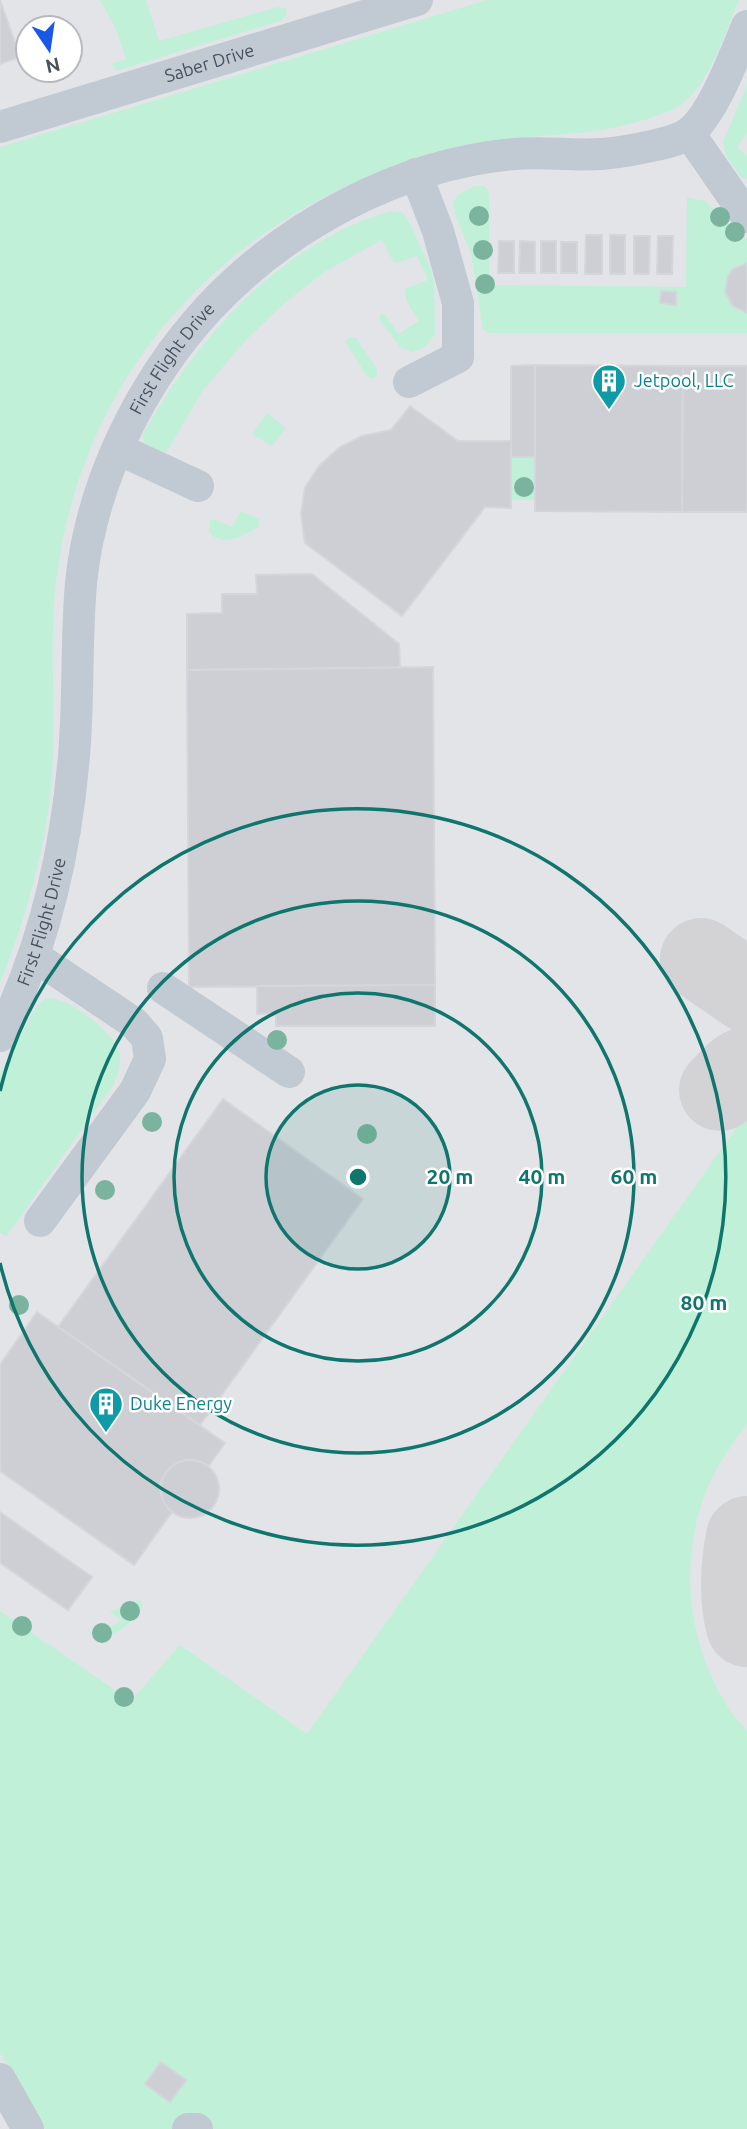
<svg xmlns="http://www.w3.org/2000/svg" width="747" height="2129" font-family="Ubuntu,sans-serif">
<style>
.airport{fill:#e3e4e8;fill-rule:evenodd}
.green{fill:#c0f0d8}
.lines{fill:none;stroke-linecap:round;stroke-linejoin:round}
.taxiway{stroke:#d3d3d6;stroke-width:82}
.building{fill:#cdcfd5;stroke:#d5d6dc;stroke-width:2}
.minor{stroke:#c1c9d2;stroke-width:32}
.tree{fill:#7ab49e}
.ring{fill:none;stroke:#0f766e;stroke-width:3.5}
.labels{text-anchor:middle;stroke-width:5;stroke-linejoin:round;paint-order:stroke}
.street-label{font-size:18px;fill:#48515f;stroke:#fff}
.culture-label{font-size:18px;fill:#0d838f;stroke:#fff;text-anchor:start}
.centre{fill:#0f766e;stroke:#fff;stroke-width:3.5}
.ring-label{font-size:21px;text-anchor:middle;font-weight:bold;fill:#0f766e;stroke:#fff;stroke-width:5;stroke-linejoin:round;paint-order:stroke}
</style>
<rect width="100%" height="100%" fill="#f3f1f1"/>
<path class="airport" d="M0,0H747V2129H0ZM28,28H70V70H28Z"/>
<g class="green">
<path d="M100,0H146L159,41L278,7L286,8L287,15L280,21L116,71L111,64L126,59L116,29Z"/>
<path d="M487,0H739C725,32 711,81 683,103C673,111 656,116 644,120C594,135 557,134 506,139C457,143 411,157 366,177C278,216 211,265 152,341C94,417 60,511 54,606C50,667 57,728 51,788C44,856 25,920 0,983V147Z"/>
<path d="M747,85V132L737,148L747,155V179L741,177L726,156L723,142Z"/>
<path d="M475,186H484L488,190L489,196V285L686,287L687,197L705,201L747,240V333H489L483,330L471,254L455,214L453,204L457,195Z"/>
<path d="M391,211L402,212L407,218L431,269L434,282L435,334L426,346L413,352L400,347L379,319L381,314H385L398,334L419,321C414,311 403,301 405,289L428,280L417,256L397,263L393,261L382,240L326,271L287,301L246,340L203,390L166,453L146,445L142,436C195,339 282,242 391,211Z"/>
<path d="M352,337L356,338L377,369V375L373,379L368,377L347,345L345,341Z"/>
<path d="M267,413L286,428L272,446L252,434Z"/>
<rect x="511" y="457" width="24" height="43"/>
<path d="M241,511L259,519V526C245,536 222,548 209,532L210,520L213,519L232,527Z"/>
<path d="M47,998C68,996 113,1032 119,1052C122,1064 118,1073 114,1084L6,1237L0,1232V1074L32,1014L40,1003Z"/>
<path d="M747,1113V1423C732,1445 715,1467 706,1492C679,1560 687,1640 725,1702C731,1713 740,1722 747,1732V2129H45L0,2053V1611L131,1701L180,1645L307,1734Z"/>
<path d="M138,1600L141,1601L143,1607C131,1622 120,1634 100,1639L95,1636L97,1631L123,1621L110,1612Z"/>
</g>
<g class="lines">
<g class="taxiway">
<path d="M701,959L747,991"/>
<path d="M720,1090L738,1072L747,1067"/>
<path d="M747,1537C741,1567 739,1596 747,1626"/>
</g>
</g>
<g class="building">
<path d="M0,0L20,57L0,64Z"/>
<path d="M586,235H602V274H585Z"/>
<rect x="610" y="235" width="15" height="39"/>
<path d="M634,236H650L649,274H634Z"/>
<path d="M658,236H673L672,274H657Z"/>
<path d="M499,241H514V273H498Z"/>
<path d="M520,241L535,242V273H519Z"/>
<rect x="541" y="241" width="15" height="32"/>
<rect x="561" y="242" width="16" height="31"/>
<path d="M747,263V313L733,306L725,292L728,276L733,269Z"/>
<path d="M661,291L676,292V305L660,303Z"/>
<path d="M535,365V457H511V366Z"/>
<path d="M535,365L683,366L682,512L535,511Z"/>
<path d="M683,366H747V512H682Z"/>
<path d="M410,406L458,441H511V508L485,507L402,616L305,543L301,514L305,487L320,465L340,447L362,436L391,430Z"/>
<path d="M312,574L399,644L400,668L187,670V614L222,613V594H257L256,575Z"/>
<path d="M433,667L435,985L189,987L187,670Z"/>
<path d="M435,985V1026H276V1013L257,1014V986Z"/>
<path d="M223,1099L363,1199L200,1425L58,1327Z"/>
<path d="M37,1312L225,1443L208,1467L198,1462L188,1460L174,1465L166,1472L161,1481L160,1491L163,1500L172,1512L134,1565L0,1471V1365Z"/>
<circle cx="190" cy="1489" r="29"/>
<path d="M0,1512L92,1577L68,1610L0,1563Z"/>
<path d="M161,2062L186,2080L170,2102L145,2084Z"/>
</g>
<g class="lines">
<g class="minor">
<path id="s1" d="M0,127L417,0"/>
<path d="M689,133L747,217"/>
<path d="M409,382L458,357V303L438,231L416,174"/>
<path d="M118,449L198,486"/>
<path d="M34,956L134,1023L147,1038L150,1059L135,1091L40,1221"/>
<path d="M163,988L289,1072"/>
<path id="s2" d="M0,1036C44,948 66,852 74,755C79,698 76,640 81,583C91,483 141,382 208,309C286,225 400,164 514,154C543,151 572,156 600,154C619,153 638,149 656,145C668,142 680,140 690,132C713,114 735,55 747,26"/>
<path d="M0,2079L28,2129"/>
<path d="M188,2129H197"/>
</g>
</g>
<g class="tree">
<circle cx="479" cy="216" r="10"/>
<circle cx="720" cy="217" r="10"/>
<circle cx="735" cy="232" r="10"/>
<circle cx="483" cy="250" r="10"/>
<circle cx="485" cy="284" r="10"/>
<circle cx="524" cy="487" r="10"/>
<circle cx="277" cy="1040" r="10"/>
<circle cx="152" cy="1122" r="10"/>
<circle cx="367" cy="1134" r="10"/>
<circle cx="105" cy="1190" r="10"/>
<circle cx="19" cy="1305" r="10"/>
<circle cx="130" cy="1611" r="10"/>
<circle cx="22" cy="1626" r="10"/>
<circle cx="102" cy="1633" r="10"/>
<circle cx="124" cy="1697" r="10"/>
</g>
<circle cx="358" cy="1177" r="92" fill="#0f766e" fill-opacity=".12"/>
<g class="ring">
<circle cx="358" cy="1177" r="92"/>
<circle cx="358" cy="1177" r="184"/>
<circle cx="358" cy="1177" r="276"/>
<path d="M0 1091A368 368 0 1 1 0 1263"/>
</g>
<defs>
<g id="building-pin" transform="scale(1.75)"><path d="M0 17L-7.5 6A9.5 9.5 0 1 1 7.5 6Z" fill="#0f9aa8" stroke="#fff"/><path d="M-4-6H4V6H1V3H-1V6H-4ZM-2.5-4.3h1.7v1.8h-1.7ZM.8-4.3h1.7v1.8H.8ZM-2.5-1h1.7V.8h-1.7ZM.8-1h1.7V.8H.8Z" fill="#fff"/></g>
</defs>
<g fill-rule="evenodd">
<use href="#building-pin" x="609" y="381"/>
<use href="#building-pin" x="106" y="1404"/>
</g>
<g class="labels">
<g class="street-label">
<text dy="6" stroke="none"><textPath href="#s1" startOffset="219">Saber Drive</textPath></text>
<text dy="6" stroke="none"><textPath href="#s2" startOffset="710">First Flight Drive</textPath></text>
<text dy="6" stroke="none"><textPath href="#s2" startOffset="122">First Flight Drive</textPath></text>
</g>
<g class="culture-label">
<text x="634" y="387">Jetpool, LLC</text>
<text x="130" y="1410">Duke Energy</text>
</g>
</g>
<circle cx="358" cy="1177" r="10" class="centre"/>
<g class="ring-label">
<text x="450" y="1184">20 m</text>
<text x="542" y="1184">40 m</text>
<text x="634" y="1184">60 m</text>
<text x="704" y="1310">80 m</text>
</g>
<g transform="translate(49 49) rotate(167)"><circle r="33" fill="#ffffff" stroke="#b6b9bf" stroke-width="2"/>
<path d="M0-5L12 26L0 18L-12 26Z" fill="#1858e6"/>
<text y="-10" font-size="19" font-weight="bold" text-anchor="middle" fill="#48515f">N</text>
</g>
</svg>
